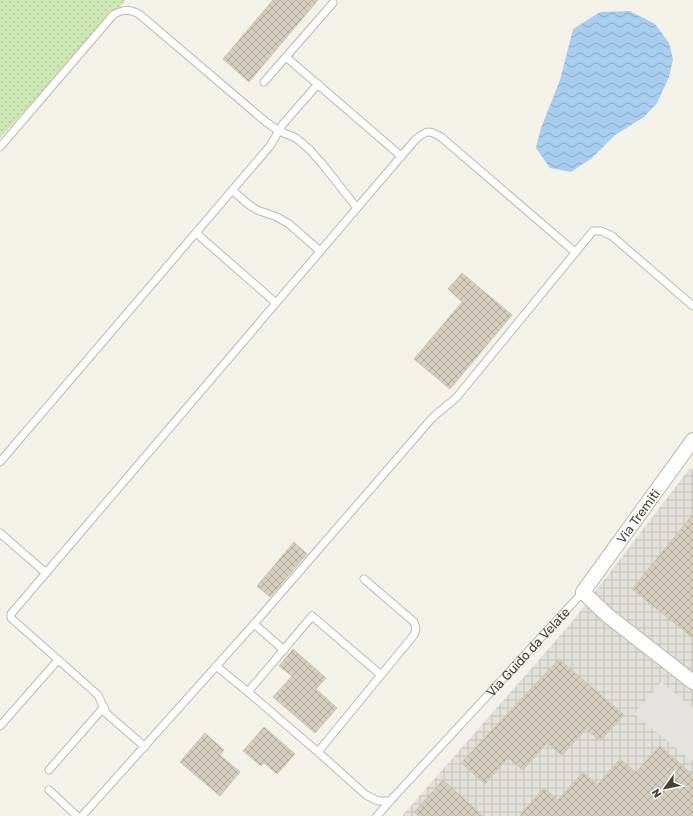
<svg xmlns="http://www.w3.org/2000/svg" width="693" height="816" font-family="Rubik,sans-serif">
<style>
.industrial{fill:url(#industrial-grid)}
.park{fill:url(#park-dots)}
.parking{fill:#e5e3e0}
.water{fill:url(#water-waves)}
.building{fill:url(#building-cross-hatch);stroke:#d0c6b2}
.lines{fill:none;stroke-linecap:round;stroke-linejoin:round}
.lane-casing{stroke:#bfb9ab;stroke-width:9}
.street-casing{stroke:#bfb9ab;stroke-width:16}
.lane{stroke:#fff;stroke-width:7}
.street{stroke:#fff;stroke-width:14}
.labels{text-anchor:middle;stroke-width:3;stroke-linejoin:round;paint-order:stroke}
.street-label{font-size:13px;fill:#474237;stroke:#fff}
</style>
<defs>
<pattern id="industrial-grid" width="8" height="8" patternUnits="userSpaceOnUse"><rect width="8" height="8" fill="#e3e0da"/><path d="M0 4h8M4 0v8" fill="none" stroke="#c4c1bc"/></pattern>
<pattern id="park-dots" width="8" height="8" patternUnits="userSpaceOnUse"><rect width="8" height="8" fill="#cce7b3"/><path d="M2 2h.1M6 6h.1" fill="none" stroke="#b1c79b" stroke-width="1.8" stroke-linecap="round"/></pattern>
<pattern id="water-waves" width="16" height="10" patternUnits="userSpaceOnUse"><rect width="16" height="10" fill="#a7cdef"/><path d="M0 5q4-4 8 0t8 0" fill="none" stroke="#8aa8c2"/></pattern>
<pattern id="building-cross-hatch" width="8" height="8" patternUnits="userSpaceOnUse"><rect width="8" height="8" fill="#d5cdbe"/><path d="M0 0l8 8M0 8l8-8" fill="none" stroke="#afa89b"/></pattern>
</defs>
<rect width="100%" height="100%" fill="#f4f1e9"/>
<path class="industrial" d="M690,468L693,470V816H402L572,622Z"/>
<path class="park" d="M0,0H126L0,138Z"/>
<path class="parking" d="M661,682L693,708V762L634,714Z"/>
<path class="water" d="M630,11L655,24L669,43L673,59L669,77L657,103L644,117L615,135L592,158L571,172L550,168L536,148L541,128L560,80L573,29L600,12Z"/>
<g class="building">
<path d="M273,0H318L249,82L223,59Z"/>
<path d="M462,273L512,315L450,389L414,359L462,302L448,289Z"/>
<path d="M693,514V638L632,589Z"/>
<path d="M294,542L307,554L270,597L257,586Z"/>
<path d="M293,649L326,678L316,689L337,708L315,733L273,697L292,676L279,666Z"/>
<path d="M559,659L624,715L600,741L586,729L562,755L547,743L523,770L508,758L485,784L461,763Z"/>
<path d="M264,727L295,754L277,774L264,763L261,766L243,751Z"/>
<path d="M205,733L224,750L220,755L240,772L220,796L180,762Z"/>
<path d="M660,746L693,775V816H521L520,815L544,788L558,800L583,772L597,785L620,759L636,772Z"/>
<path d="M443,780L483,816H418L414,812Z"/>
</g>
<g class="lines">
<g class="lane-casing">
<g id="lane">
<path d="M286,57L401,156"/>
<path d="M264,82L333,3"/>
<path d="M0,147L113,15C123,9 128,9 139,14L266,122L279,131L296,138L310,150L324,166L357,208"/>
<path d="M232,190L248,204L257,210L277,217L289,224L320,251"/>
<path d="M196,233L276,303"/>
<path d="M0,462L270,146L283,124L318,84"/>
<path d="M0,533L46,573"/>
<path d="M364,579L414,622L416,629L414,635L381,675"/>
<path d="M254,624L284,650"/>
<path d="M216,666L248,692"/>
<path d="M0,726L58,660"/>
<path d="M145,747L106,713L98,695L11,618V614L415,140C427,130 428,130 441,137L575,252"/>
<path d="M318,752L381,675L312,616L248,692L318,752L366,795L378,801H390"/>
<path d="M49,770L104,707"/>
<path d="M49,790L77,816"/>
<path d="M82,816L254,624L433,417L456,398L593,231H601L612,236L693,306"/>
<path id="s1" d="M377,816L390,801L583,592"/>
</g>
</g>
<g class="street-casing">
<path id="street" d="M693,440L583,592L607,615L693,682"/>
</g>
<use href="#lane" class="lane"/>
<use href="#street" class="street"/>
</g>
<g class="labels">
<g class="street-label">
<text transform="translate(638 516) rotate(-54)" y="5">Via Tremiti</text>
<text dy="5" stroke="none"><textPath href="#s1" startOffset="223">Via Guido da Velate</textPath></text>
</g>
</g>
<g transform="translate(665 788) rotate(237)" stroke="#ffffff" stroke-width="3" paint-order="stroke">
<path d="M0-3L7 15L0 10L-7 15Z" fill="#474237"/>
<text y="-6" font-size="11" font-weight="bold" text-anchor="middle" fill="#474237">N</text>
</g>
</svg>
